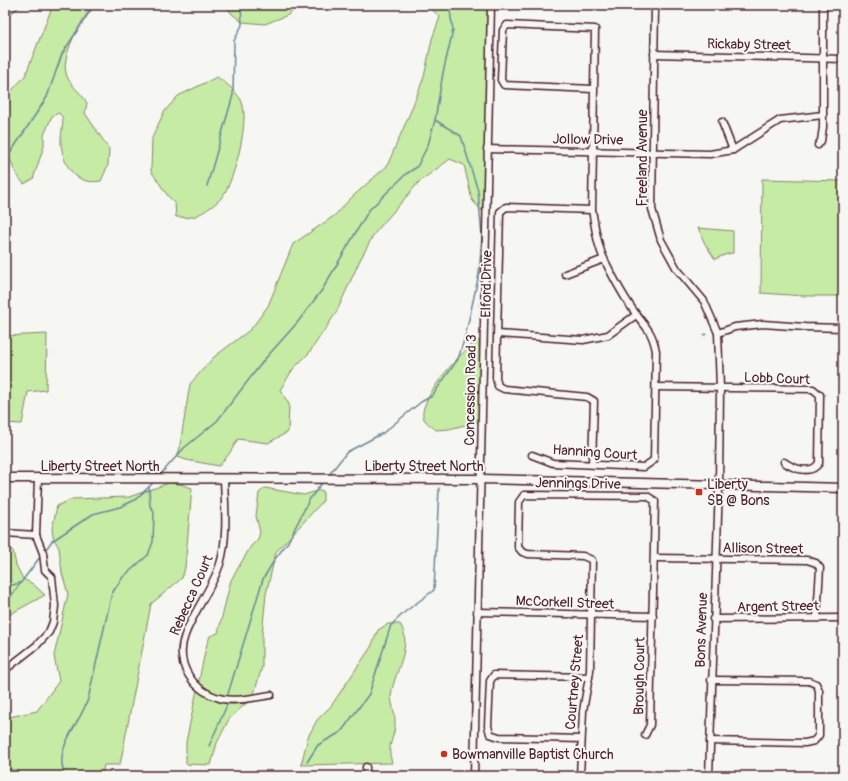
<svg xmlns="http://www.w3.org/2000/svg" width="848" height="781" font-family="Pangolin,sans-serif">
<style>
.green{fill:#c5eba5;stroke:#888568}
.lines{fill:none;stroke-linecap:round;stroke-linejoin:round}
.stream{stroke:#6c8898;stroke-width:1.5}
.minor-casing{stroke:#4a1f2b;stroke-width:9}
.major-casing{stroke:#4a1f2b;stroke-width:11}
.minor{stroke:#f6f6f2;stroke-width:6}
.major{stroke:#f6f6f2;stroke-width:8}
.poi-dot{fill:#c8321e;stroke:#f6f6f2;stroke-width:1.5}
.labels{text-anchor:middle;stroke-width:4;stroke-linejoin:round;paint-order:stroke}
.street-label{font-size:14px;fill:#4a1f2b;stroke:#f6f6f2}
.poi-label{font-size:14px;fill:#4a1f2b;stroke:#f6f6f2;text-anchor:start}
</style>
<rect width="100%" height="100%" fill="#f6f6f2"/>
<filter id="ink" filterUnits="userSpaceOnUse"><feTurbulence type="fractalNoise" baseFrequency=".025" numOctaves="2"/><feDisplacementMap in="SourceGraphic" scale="8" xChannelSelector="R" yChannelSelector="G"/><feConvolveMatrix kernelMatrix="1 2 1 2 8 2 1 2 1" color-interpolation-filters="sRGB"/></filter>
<g filter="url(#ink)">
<g class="green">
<path d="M53,5H93C82,20 61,54 66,73C68,84 82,93 87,103L85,113L109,149L108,165L101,181C79,185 66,171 62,150C59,141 63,128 63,118L59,113L52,116L44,135V146L33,179L24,184C12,171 10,160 7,143H5V98L25,76Z"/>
<path d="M227,5H301L288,15L265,24L242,22L231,13Z"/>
<path d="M427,5H490L489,207L483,212L472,200L464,165L450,159L419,182L374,234L360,260L336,313L309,353L293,369L280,390L289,404L288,432L268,443L238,439L229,454L219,466L186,460L178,457L190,384L214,357L251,329L268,306L293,244L334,216L351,198L387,166L410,113L424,77L432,39L440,17Z"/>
<path d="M217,77C226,83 235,90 241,100C251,118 234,182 222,197C217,204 199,216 192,217C187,218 181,217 176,217L175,203L168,196L151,171L152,138L164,112L178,96Z"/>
<path d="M762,179L843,181V296H805L761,293Z"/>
<path d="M698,228L733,231V253L727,254L715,259L705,244Z"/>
<path d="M47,334L46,390L28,392L22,424L5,423V336Z"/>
<path d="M479,340L481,421L449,429L436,430C432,426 424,422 423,416C420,398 463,348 479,340Z"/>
<path d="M169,483L180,484L192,488L185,568L182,578L151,604L120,765H104L102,776H24L17,770L5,769V718L37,711L59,681L54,656L68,594L62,573L59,548L53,537L52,529L57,506L72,499L129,497Z"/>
<path d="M265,488L304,495L320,490L323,491V501L276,552L266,594L262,635V667L253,697L229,719L217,743L211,765L186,764V742L206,647L210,636L218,633L231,580L251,546L258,539L260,532L256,516L259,493Z"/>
<path d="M9,548L13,551L16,565L23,579L33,584L45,595L5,617V549Z"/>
<path d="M388,624H400C413,644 396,670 392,690C389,701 396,713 395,724C394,742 386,744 392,763L301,765L308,737L317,720L331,706L371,647L378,630Z"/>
</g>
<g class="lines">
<g class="stream">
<path d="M5,18L21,5"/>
<path d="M5,161L47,97L62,54L94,5"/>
<path d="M207,186L233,95L234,41L242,25L241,5"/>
<path d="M704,335L706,334"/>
<path d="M159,476L184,448L217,421L264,360L297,323L322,290L369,210L406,174L417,167L428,145L435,120L443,73L453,30L449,5"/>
<path d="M328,476L347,452L383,433L421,402L432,396L458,359L465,337L479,274L482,236L478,191L461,136L435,120"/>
<path d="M46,549L52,541L93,514L120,507L135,500L153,483"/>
<path d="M5,587L20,583"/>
<path d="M5,604L40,557"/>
<path d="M228,694L263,579L275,559L288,542L309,500L322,483"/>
<path d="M209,746L227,705"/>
<path d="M307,762L318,745L341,732L369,694L391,625L406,611L434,590L439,488"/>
<path d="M64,776C63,770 61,763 62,757C64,738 82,718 88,699L112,593L123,577L148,555L153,542L154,512L150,506L149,487"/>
</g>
<g class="minor-casing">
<g id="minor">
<path d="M655,5L652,209L661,240L677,269L704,301L718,333L720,388L719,486L709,776"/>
<path d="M654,54L843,59"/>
<path d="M722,122L733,150"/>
<path d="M818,145L821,141L823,127V5"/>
<path d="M487,149L710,154L733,150L780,120L823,115"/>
<path d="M565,274L604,259"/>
<path d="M718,333L735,327L763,324L805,327L843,328"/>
<path d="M498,334L583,340L608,335L636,315"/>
<path d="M656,387L813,389L820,395L819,463C811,475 794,469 784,462"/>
<path d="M532,455L553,463L644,467L654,460L656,351C652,331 647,329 636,314C624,298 614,279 605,261C597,246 595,226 592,210L595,29L507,25L503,30L501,80L504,85L593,89"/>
<path d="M592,464L594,401L587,397L504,389L498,386L496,378L500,212L506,207L592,210"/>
<path d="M224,480C225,506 228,538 220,564C212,589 194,610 185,635C174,664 193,692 223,699C237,702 256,697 271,695"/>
<path d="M5,533L36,535"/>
<path d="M655,558L807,560L816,563L820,568L817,617"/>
<path d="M477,612L653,616"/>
<path d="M713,619L843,618"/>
<path d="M5,670L37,645L49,632L53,622L55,606L52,577L45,570L43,553L36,535L38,479"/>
<path d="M581,739L499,737L490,734L488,726L490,681L494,675L589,677"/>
<path d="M710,741L805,743L814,741L819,735V690L816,684L809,681L711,680"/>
<path d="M366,776V767"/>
<path d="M474,776L491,5"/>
<path d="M580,776L583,711L590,671L592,560L583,556L528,554L522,552L518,547L519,502L524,495L647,496L655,501L650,725L645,735"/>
</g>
</g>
<g class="major-casing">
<path id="major" d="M5,478L480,479L843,488"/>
</g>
<use href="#minor" class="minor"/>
<use href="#major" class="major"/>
</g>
</g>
<g class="poi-dot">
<rect x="695" y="488" width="8" height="8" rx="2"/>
<circle cx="444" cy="754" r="4"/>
</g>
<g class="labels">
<g class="street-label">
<text transform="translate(749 44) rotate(1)" y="5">Rickaby Street</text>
<text transform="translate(588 139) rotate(1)" y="5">Jollow Drive</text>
<text transform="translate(642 158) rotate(-90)" y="5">Freeland Avenue</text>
<text transform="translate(486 284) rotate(-89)" y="5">Elford Drive</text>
<text transform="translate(777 378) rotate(2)" y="5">Lobb Court</text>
<text transform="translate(470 390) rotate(-89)" y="5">Concession Road 3</text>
<text transform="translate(595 452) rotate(4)" y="5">Hanning Court</text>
<text x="100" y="471">Liberty Street North</text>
<text x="424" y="471">Liberty Street North</text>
<text transform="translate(578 483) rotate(1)" y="5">Jennings Drive</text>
<text transform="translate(763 548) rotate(1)" y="5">Allison Street</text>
<text transform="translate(191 595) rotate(-66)" y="5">Rebecca Court</text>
<text transform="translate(565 602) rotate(2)" y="5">McCorkell Street</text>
<text transform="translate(778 606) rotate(-1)" y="5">Argent Street</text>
<text transform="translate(701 630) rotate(-88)" y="5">Bons Avenue</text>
<text transform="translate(639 676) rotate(-89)" y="5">Brough Court</text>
<text transform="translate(574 682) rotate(-85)" y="5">Courtney Street</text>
</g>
<g class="poi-label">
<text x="707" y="489">Liberty<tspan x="707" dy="16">SB @ Bons</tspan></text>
<text x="452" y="759">Bowmanville Baptist Church</text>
</g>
</g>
<rect width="848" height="781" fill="none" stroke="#f6f6f2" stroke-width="20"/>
<rect x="10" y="10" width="828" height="761" fill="none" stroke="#4a1f2b" stroke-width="1.5" filter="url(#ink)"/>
</svg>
